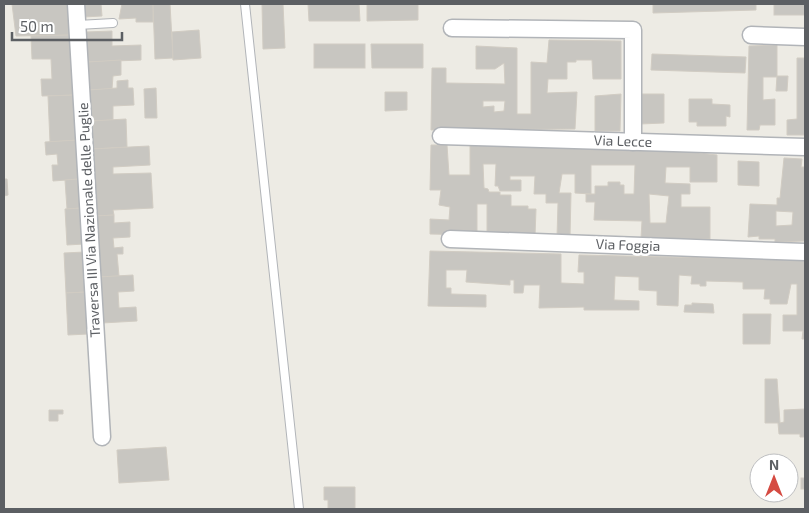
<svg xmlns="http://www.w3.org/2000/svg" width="809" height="513" font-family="'Exo 2',sans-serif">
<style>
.building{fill:#c8c6c1;stroke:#d1ccc3;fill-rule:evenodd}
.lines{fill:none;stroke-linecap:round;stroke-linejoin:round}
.service-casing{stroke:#b1b4b8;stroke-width:10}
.minor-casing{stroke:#b1b4b8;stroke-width:19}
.service{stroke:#fff;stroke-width:8}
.minor{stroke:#fff;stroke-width:16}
.labels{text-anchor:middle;stroke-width:5;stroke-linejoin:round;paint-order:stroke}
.street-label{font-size:14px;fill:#5c5f63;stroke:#fff}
</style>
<rect width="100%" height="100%" fill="#edebe4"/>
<g class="building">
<path d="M12,4H69L71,35L16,36Z"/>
<path d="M82,4H101L102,16L83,17Z"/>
<path d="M122,4H153V22H136V18L119,19Z"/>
<path d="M153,4H170L173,58L155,59Z"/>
<path d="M262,4H283L285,48L263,49Z"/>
<path d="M308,4H359L360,21H309Z"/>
<path d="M367,4H418V20L367,21Z"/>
<path d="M653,4H756V10L653,13Z"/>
<rect x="774" y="4" width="31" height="11"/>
<path d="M199,30L201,58L173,60L172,32Z"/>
<path d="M112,31V46L141,45V60L88,62L86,32Z"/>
<path d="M71,35L74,95L42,96L41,79H52L51,59H32L31,36Z"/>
<path d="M549,40L621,41V79H593L592,60H576V62H567V79H548L547,93L577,92L575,129L431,130L432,68H446V83L505,84L504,63L495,69H476V46L517,48V114H531V62L547,63ZM483,101H505L504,111L494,112V106L483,107Z"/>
<rect x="314" y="44" width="51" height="24"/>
<path d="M371,44H423V68H372Z"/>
<path d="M777,45V77H763V100L775,99V125H760L759,130H747L749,46Z"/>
<path d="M652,54L746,57L745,73L651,70Z"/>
<path d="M797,58H805V135H787V120L797,119Z"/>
<path d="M121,60V75L113,76L112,89L89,90L88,62Z"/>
<path d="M777,76H788L787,91H776Z"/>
<path d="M128,80V88H133L134,105L113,106V120L91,121L89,90L117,88V81Z"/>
<path d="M156,88L157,118H145L144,89Z"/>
<path d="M385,92H407V110L385,111Z"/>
<path d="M621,94L620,131H595V96Z"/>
<path d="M641,94H664V123L640,124Z"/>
<path d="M74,95L77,140L50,142L48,96Z"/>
<path d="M689,99H712V104L730,105V117L726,116V126H697V122H689Z"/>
<path d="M126,119L127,147L92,149L91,121Z"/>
<path d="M78,140L80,179L53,181L52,165H58L57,154L46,155L45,142Z"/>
<path d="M431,145H447L449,175H470V145L690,149V152L717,155V182H690V167H666L665,183L690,184V194H681V207H710V239L641,238L642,221L594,220L595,202H586V194H595V186H608V182H620V185H624V194H634L635,165H591V194L575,193V174H562L559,193H571L570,237H557L558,203H546V194H534L535,176H510V180H521V191H500L498,186H495L496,164H483L484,188L488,189L489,192H500V195H511V206H528V209H536L535,236H487V204H477V235L430,234V219L449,220L450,207L439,205L441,190H430ZM649,194L669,196L666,223H650Z"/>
<path d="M149,146L150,165L113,167V174L151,173L153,208L113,210L114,215L95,216L92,149Z"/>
<path d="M784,158L802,159L801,167H805V241L775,242V239H759V236L748,237L750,204L777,205V198H780ZM776,211L793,212L792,225L776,226Z"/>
<path d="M738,161L759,162V186L738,185Z"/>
<path d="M4,179H7L8,195L4,196Z"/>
<path d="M78,179L80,208L67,209L65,180Z"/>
<path d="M82,208L84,244L67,245L65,209Z"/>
<path d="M114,215V223L130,222V237L113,238L114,248L123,247V254H117L119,276L99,277L95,216Z"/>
<path d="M430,251L561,254V283L584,284V272H578L579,255L805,260V339H802L803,331H783V315H797V284H791L787,304H770V299H764L765,289H743V282L706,281V286H700V284H691L692,276L679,275L678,306L657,305V291L639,290V277L615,276L614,300L639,301V310H584V307L539,308L540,285H524L523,293H514V280H510V285L466,282L467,270H446V288H451V294L486,295V307L428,306Z"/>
<path d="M85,252L86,292L66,293L64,253Z"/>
<path d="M133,275L134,291L118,292L119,308L136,307L137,321L102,323L99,277Z"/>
<path d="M86,292L88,334L68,335L66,293Z"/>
<path d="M692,303L713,304L714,313L684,312L685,305H692Z"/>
<path d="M743,314H771L770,344H743Z"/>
<path d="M765,379H777L780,423L784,422V410L805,409V437H800V434H779L778,423H765Z"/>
<path d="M49,410H63V414H58V421H49Z"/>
<path d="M166,447L169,480L119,483L117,450Z"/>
<rect x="801" y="478" width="4" height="11"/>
<path d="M324,487H355V509H328V500H324Z"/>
</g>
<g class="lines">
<g class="service-casing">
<g id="service">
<path d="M245,4L299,509"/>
<path d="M78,25L113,23"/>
</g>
</g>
<g class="minor-casing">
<g id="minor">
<path d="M76,4L102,437"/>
<path d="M452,28L633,30V142"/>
<path d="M751,35L805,37"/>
<path d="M441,136L805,147"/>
<path d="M450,239L805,252"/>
</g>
</g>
<use href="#service" class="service"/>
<use href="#minor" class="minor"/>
</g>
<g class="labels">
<g class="street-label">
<text transform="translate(623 141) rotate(2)" y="5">Via Lecce</text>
<text transform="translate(89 220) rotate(-93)" y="5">Traversa III Via Nazionale delle Puglie</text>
<text transform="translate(628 245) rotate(2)" y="5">Via Foggia</text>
</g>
</g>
<rect width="809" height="513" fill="none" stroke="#5c5f63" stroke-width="10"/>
<g transform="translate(774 478)"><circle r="24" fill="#ffffff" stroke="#bebfc1"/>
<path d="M0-4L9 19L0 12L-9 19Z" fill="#d54b42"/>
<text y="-8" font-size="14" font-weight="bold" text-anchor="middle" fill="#5c5f63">N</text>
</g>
<path d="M12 32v8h110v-8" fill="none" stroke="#5c5f63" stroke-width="2.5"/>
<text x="20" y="32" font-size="15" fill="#5c5f63" stroke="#ffffff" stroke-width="4" paint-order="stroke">50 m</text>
</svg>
